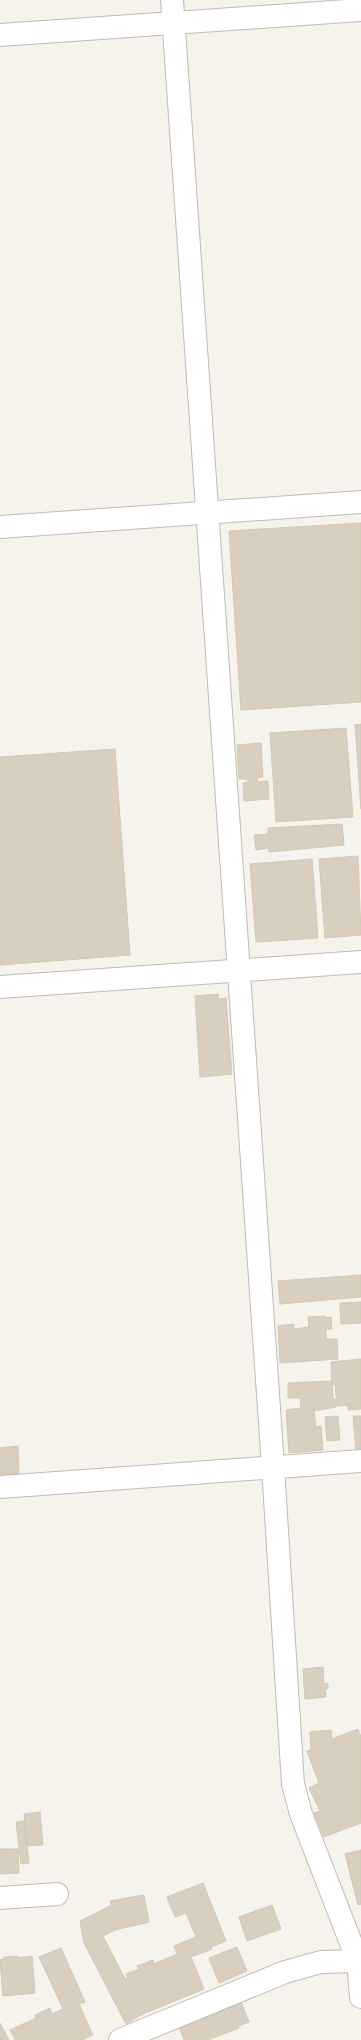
<svg xmlns="http://www.w3.org/2000/svg" width="361" height="2040" font-family="'Exo 2',sans-serif">
<style>
.building{fill:#d8cfc1;stroke:#d3c7b4}
.lines{fill:none;stroke-linecap:round;stroke-linejoin:round}
.minor-casing{stroke:#c2bbae;stroke-width:24}
.tertiary-casing{stroke:#c2bbae;stroke-width:24}
.minor{stroke:#fff;stroke-width:22}
.tertiary{stroke:#fff;stroke-width:22}
</style>
<rect width="100%" height="100%" fill="#f6f3ec"/>
<g class="building">
<path d="M361,523V702L241,710L229,531Z"/>
<path d="M361,724V809L355,725Z"/>
<path d="M346,728L353,817L276,822L270,733Z"/>
<path d="M261,743L263,777L257,778L258,781H247V779H239L237,745Z"/>
<path d="M115,749L130,955L0,965V757Z"/>
<path d="M268,781L269,799L244,801L243,783Z"/>
<path d="M342,824L344,845L269,852V848L256,850L254,835L268,834V828Z"/>
<path d="M358,856L361,935L325,938L319,859Z"/>
<path d="M312,859L318,938L256,942L250,864Z"/>
<path d="M218,994L219,999L226,998L232,1074L200,1077L195,996Z"/>
<path d="M361,1275V1297L280,1304L278,1281Z"/>
<path d="M361,1302V1323L341,1324L340,1303Z"/>
<path d="M325,1316L326,1318L331,1317L332,1329H326V1339H337L338,1359L280,1363L278,1326L294,1324V1329L309,1327L308,1317Z"/>
<path d="M361,1359V1409L348,1410V1405L337,1406L335,1384L332,1385L331,1362Z"/>
<path d="M332,1381L333,1399H336V1407L314,1411L316,1427L321,1426L323,1450L289,1453L286,1410L301,1408L300,1398H288V1383Z"/>
<path d="M338,1416L340,1440L327,1441L325,1417Z"/>
<path d="M353,1416H361V1450H356Z"/>
<path d="M18,1446L19,1473L0,1475V1448Z"/>
<path d="M323,1667L324,1684L328,1683V1689H325L326,1697L305,1699L303,1669Z"/>
<path d="M358,1729L361,1737V1823L324,1837L314,1813L320,1811L309,1788L319,1783L307,1751L311,1750L310,1732L331,1730L332,1739Z"/>
<path d="M40,1812L43,1845L27,1846L24,1814Z"/>
<path d="M24,1821L29,1863L21,1864L16,1822Z"/>
<path d="M0,1849H18L19,1873L0,1874Z"/>
<path d="M361,1850V1904L358,1905L345,1854Z"/>
<path d="M203,1883L226,1941L211,1947L212,1949L191,1957L204,1989L143,2014L126,2024L84,1943L80,1921L112,1905L110,1901L144,1895L149,1922L115,1930L103,1936L125,1979L128,1978L126,1974L139,1969L137,1966L153,1960L154,1964L177,1954L174,1946L196,1937L186,1913L175,1917L167,1897Z"/>
<path d="M272,1905L281,1929L247,1941L239,1917Z"/>
<path d="M237,1947L247,1971L219,1983L209,1958Z"/>
<path d="M61,1948L85,2002L79,2004L93,2035L82,2040H15L10,2030L36,2018L35,2015L50,2008L52,2014L63,2009L39,1957Z"/>
<path d="M17,1956V1958L32,1956L35,1993L3,1996L0,1960L4,1959V1957Z"/>
<path d="M241,2002L249,2022L238,2026L239,2028L208,2040H184L179,2027Z"/>
<path d="M0,2023L9,2040H0Z"/>
</g>
<g class="lines">
<g class="minor-casing">
<g id="minor">
<path d="M172,0L273,1467L293,1784L301,1814L358,1961L361,1997"/>
<path d="M0,35L361,10"/>
<path d="M0,527L361,502"/>
<path d="M0,1487L361,1461"/>
<path d="M0,1898L57,1894"/>
<path d="M120,2040L285,1972L321,1962L361,1961"/>
</g>
</g>
<g class="tertiary-casing">
<path id="tertiary" d="M0,987L361,962"/>
</g>
<use href="#minor" class="minor"/>
<use href="#tertiary" class="tertiary"/>
</g>
</svg>
